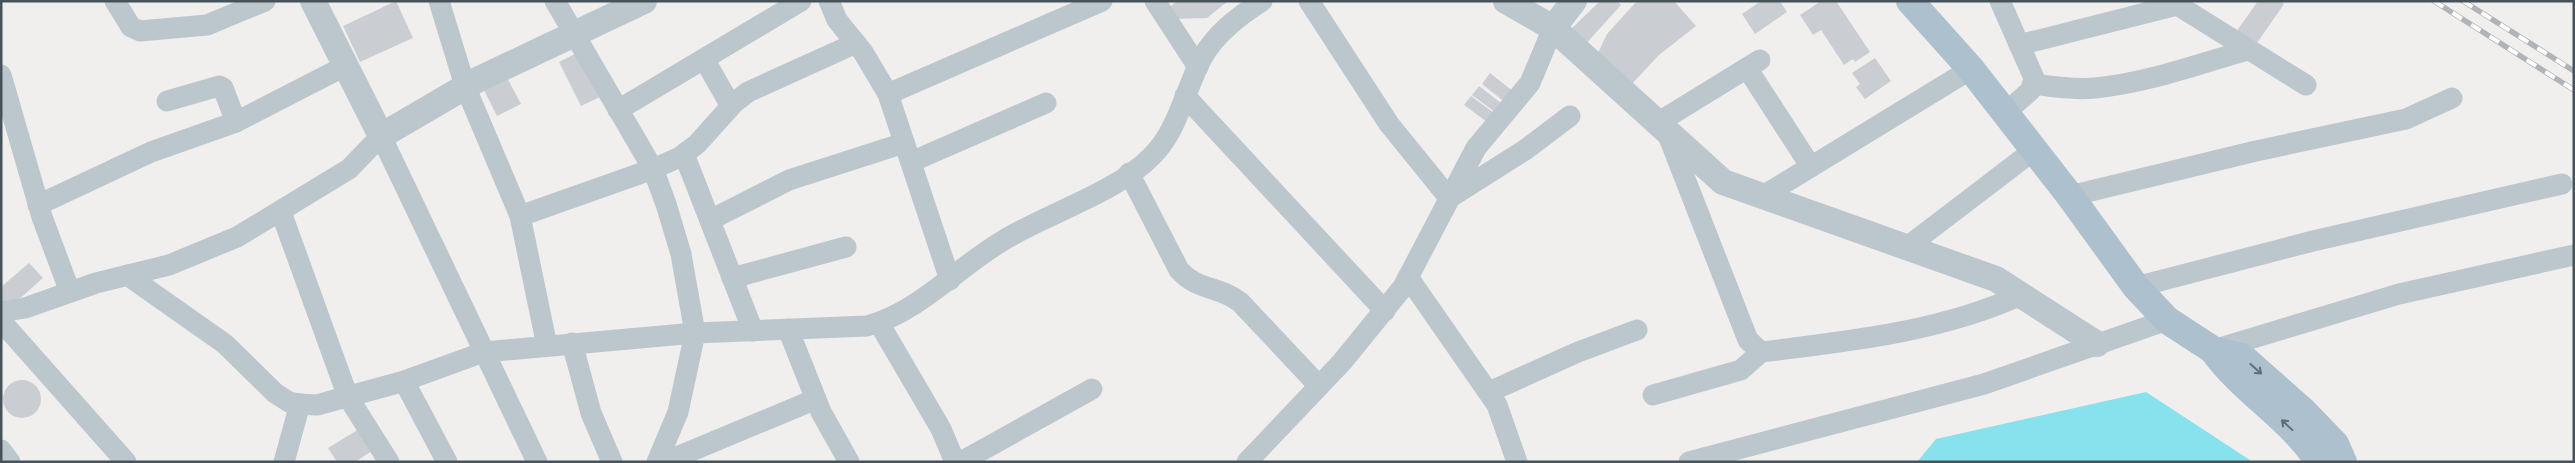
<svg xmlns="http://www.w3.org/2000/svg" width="2575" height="463" font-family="Commissioner,sans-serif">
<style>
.water{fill:#87e2ed}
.building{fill:#caced3}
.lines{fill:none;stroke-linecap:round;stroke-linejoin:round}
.minor{stroke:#bcc7cd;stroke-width:21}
.tertiary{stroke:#bcc7cd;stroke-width:26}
.primary{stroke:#adc0cd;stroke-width:28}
.rail-casing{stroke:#b0b4b8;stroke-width:5.5}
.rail{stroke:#fff;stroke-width:4;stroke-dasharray:11;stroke-linecap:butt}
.oneway{stroke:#606e78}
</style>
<rect width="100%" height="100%" fill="#f1eeee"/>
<path class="water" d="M2146,392L2253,462H1917L1936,439Z"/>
<g class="building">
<path d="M396,1L413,38L360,62L343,26Z"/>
<path d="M1177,1H1228L1207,18L1173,19L1166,10Z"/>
<path d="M1600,1H1617L1621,5L1583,47L1567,33Z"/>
<path d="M1637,1H1674L1696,26L1659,55L1630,86L1596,57L1607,34Z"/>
<path d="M1761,1H1780L1787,12L1755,34L1742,14Z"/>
<path d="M1821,1H1836L1870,52L1855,62L1853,59L1844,65L1821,30L1813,35L1800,15Z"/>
<path d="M2258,1H2281L2284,4L2255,46L2236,32Z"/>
<path d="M579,52L602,96L581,106L559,62Z"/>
<path d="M1875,58L1891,81L1865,99L1856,87L1860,84L1852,73Z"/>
<path d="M504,72L521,104L497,116L481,84Z"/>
<path d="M1490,73L1514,92L1506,103L1482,84Z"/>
<path d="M1479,86L1501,103L1495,112L1472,95Z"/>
<path d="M1471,96L1494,113L1487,122L1464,105Z"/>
<path d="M29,263L43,278L8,309L1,301V287Z"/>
<circle cx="22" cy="399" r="19"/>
<path d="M364,426L378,447L355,462H337L328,448Z"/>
</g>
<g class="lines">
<g class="minor">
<path d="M115,1L131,27L140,31L207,25L265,1"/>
<path d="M439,1L465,86L520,216L547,346"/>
<path d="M555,1L653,169L666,204L681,254L695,333L678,412L657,462"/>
<path d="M829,1L837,20L863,52L888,94L950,280"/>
<path d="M1155,1L1198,67"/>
<path d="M1309,1L1389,124L1449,198L1525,150L1570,116"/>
<path d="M2000,1L2034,78L2031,90L2005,113"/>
<path d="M2171,1L2306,85"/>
<path d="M2019,45L2177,5"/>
<path d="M704,59L731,106"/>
<path d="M1747,68L1811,167"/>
<path d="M1,75L42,217L70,292"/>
<path d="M2034,84C2054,87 2075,90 2095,88C2147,83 2198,64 2248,50"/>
<path d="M888,94L1102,1"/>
<path d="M1185,96L1385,311"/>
<path d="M167,101L219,86L223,88L236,122"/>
<path d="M618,110L801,1"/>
<path d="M1659,122L1760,60"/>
<path d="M1666,130L1748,340L1761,352C1849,341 1940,332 2021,295"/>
<path d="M684,154L753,331"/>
<path d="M911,162L1046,103"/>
<path d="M1129,173L1179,270C1199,292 1218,285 1240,302L1319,386"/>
<path d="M1763,196L1971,69"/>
<path d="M2070,196L2256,151L2406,119L2452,98"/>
<path d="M38,205L151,152L236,122L345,66"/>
<path d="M281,212L348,397L389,462"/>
<path d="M520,216L653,169L680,157L697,144L734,103L748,92L856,43"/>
<path d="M710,220L789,180L904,143"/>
<path d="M1907,247L2034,150"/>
<path d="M127,275L225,344L275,393L289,402L300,404L317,405L401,382L484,352L695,333L867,326C921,311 956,268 1004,240C1048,213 1116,193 1152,156C1178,130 1185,90 1202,58C1215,34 1239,16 1262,1"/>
<path d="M1408,277L1497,405L1517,462"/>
<path d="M732,278L846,247"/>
<path d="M2136,287L2313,241L2562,184"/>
<path d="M1,312L25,308L96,283L169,265L237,237L349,169L381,136L537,462"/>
<path d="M1,321L126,462"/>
<path d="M879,323L941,429L955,462"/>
<path d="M788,329L821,412L849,462"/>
<path d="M572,343L591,413L612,462"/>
<path d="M2213,350L2399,294L2574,255"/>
<path d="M404,381L447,462"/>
<path d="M1489,392L1578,352L1637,330"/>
<path d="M1653,395L1741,370L1761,352"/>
<path d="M1,450L10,462"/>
<path d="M284,462L300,404"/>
<path d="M665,462L816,399"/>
<path d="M961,462L1092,389"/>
<path d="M1247,462L1342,362L1403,287L1476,148L1530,83L1553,28"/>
<path d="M1689,462L1984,384L2167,320"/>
</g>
<g class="tertiary">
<path d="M313,1L381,136L475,81L644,1"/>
<path d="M1506,1L1553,28L1723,182L1996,279L2097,344"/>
<path d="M1553,28L1574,1"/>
</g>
<g class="primary">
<path d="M1910,1L1971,69L2070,196L2136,287L2167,320L2213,350L2242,357L2303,411L2335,444L2343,462"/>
<path d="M2213,350C2243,392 2291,418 2319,462"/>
</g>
<g class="rail-casing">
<g id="rail">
<path d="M2434,1L2574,90"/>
<path d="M2463,1L2574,71"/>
</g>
</g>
<use href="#rail" class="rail"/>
</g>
<defs><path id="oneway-shaft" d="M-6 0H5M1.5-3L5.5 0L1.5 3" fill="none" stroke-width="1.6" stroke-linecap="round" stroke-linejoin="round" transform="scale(1.25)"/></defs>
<g class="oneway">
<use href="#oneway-shaft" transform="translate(2256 369) rotate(42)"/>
<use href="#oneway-shaft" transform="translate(2287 425) rotate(-137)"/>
</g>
<rect width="2575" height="463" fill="none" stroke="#46535b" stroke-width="5"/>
</svg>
